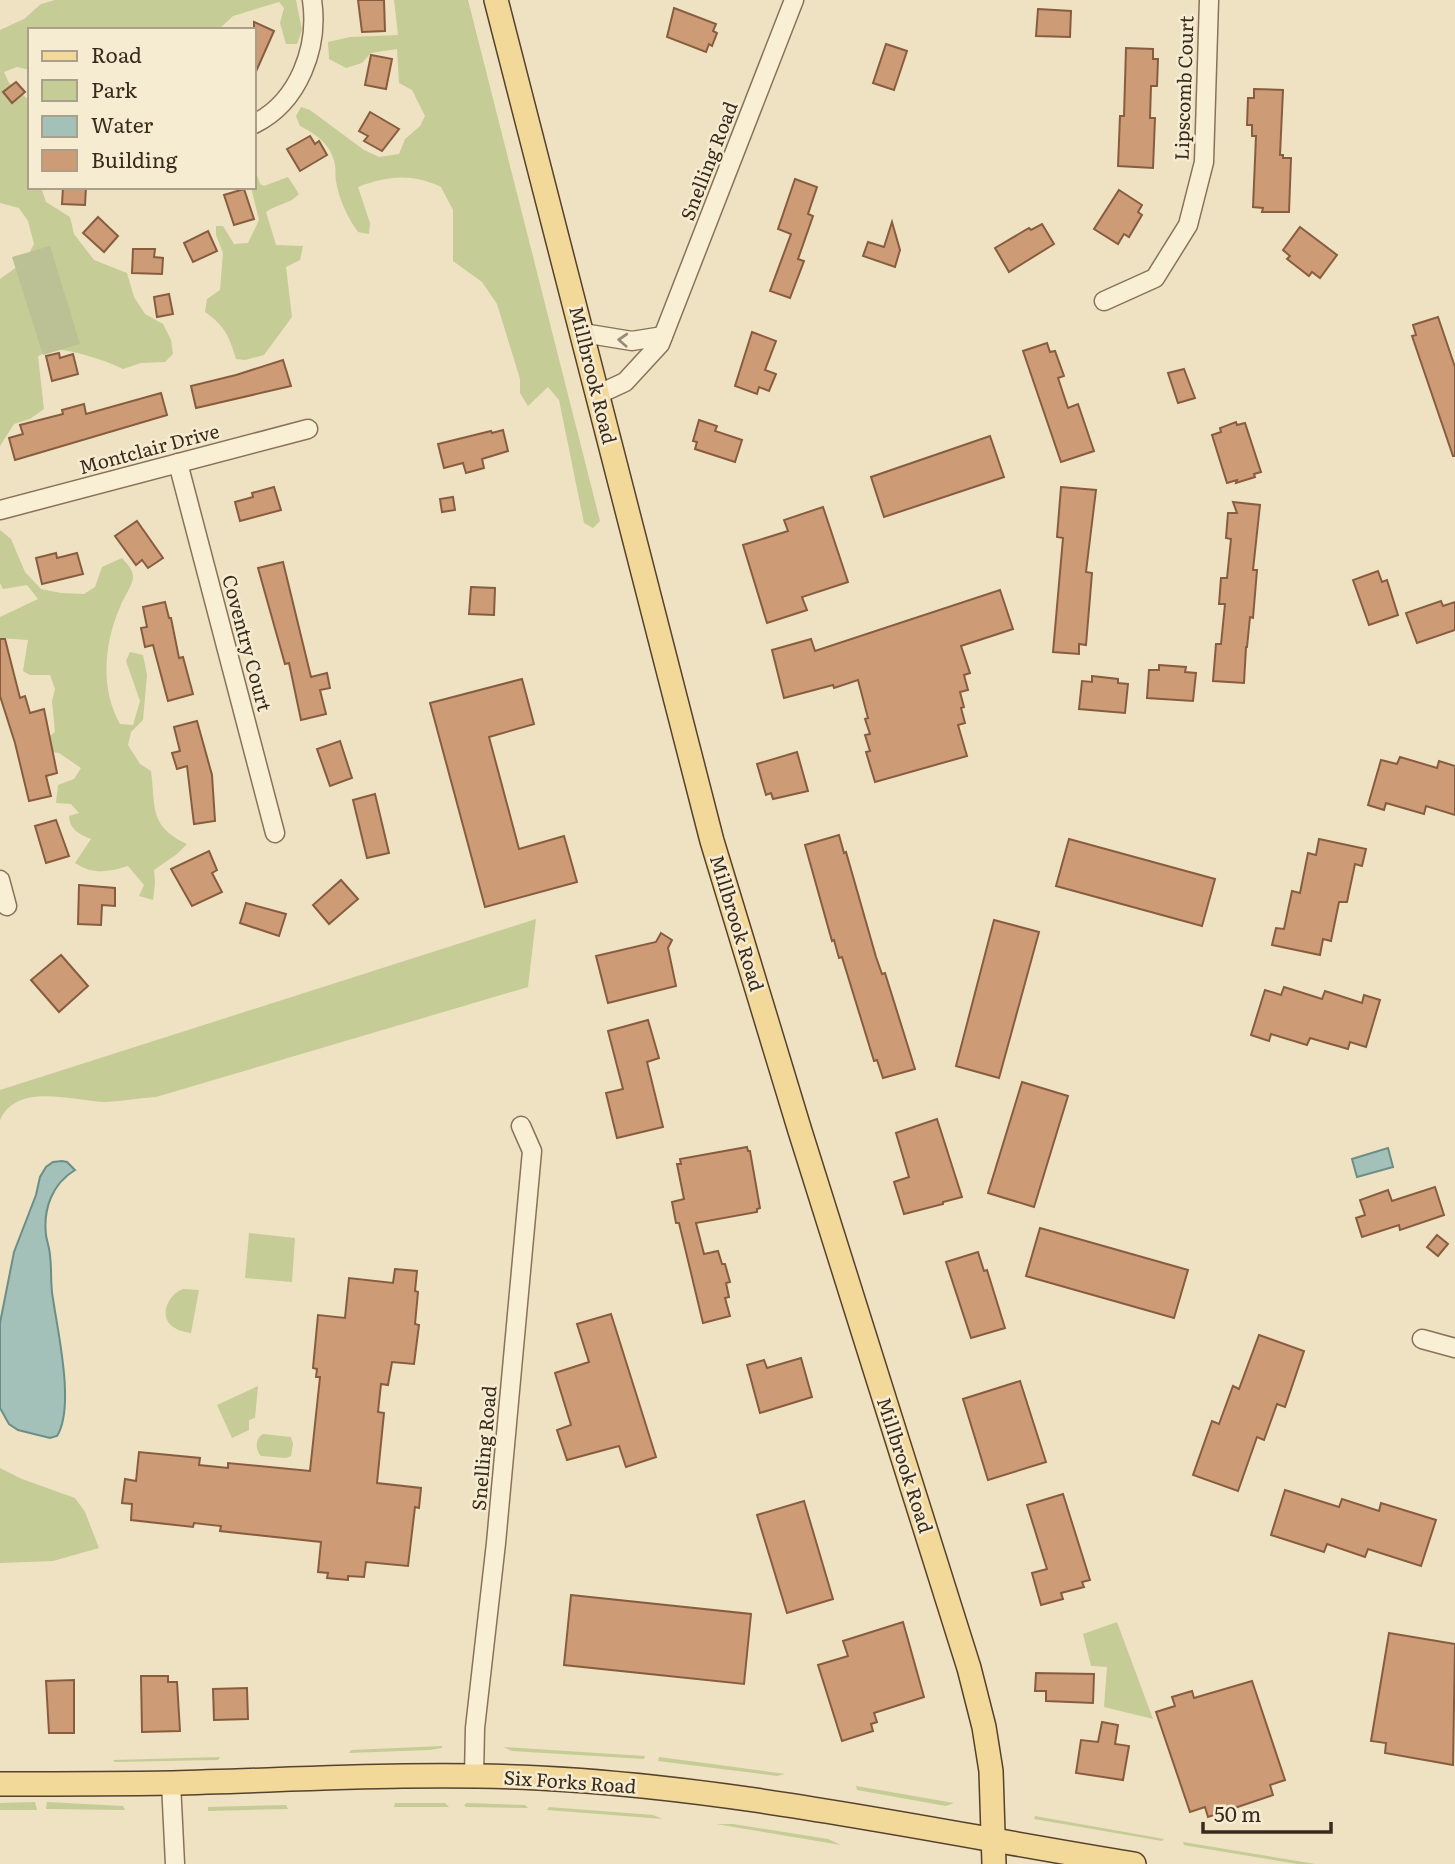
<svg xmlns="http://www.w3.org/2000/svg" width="1455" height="1864" font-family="Literata,serif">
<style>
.green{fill:#c5cc96}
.cemetery{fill:#bbc195}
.water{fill:#a4c1b9;stroke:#6b8f87;stroke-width:2}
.building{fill:#cd9c77;stroke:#885d3f;stroke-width:2}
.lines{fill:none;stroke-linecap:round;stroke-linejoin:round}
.minor-casing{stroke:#887359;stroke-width:21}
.major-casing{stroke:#56412d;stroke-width:26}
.minor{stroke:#f9efd5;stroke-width:18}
.major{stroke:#f2d899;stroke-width:23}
.oneway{stroke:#988d79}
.labels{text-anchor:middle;stroke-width:5;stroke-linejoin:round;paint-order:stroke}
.street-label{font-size:19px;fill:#382b1d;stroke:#f6ecd2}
</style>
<rect width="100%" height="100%" fill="#eee2c2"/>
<g class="green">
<path d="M55,0H296L302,30L297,44H286L280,23L284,8L279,2L233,16L218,30H30V70L17,67L4,72L9,83L30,101V187H41L46,202L70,217L74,234L94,260L127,273L134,297L145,314L163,324L171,340L173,354L165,362L141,363L123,369C110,362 68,348 54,350C49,350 43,354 38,356L44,409L30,419L14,424L0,446V279L25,261L34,244L28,221L19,208L0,203V30L24,19L41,4Z"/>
<path d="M394,0H468L600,521L593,528L584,523L559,400L548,387L528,406L520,393V379L497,304L482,282L453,261V210L441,187C411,173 388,176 358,187L370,223L369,234L358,232C347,217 339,199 336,181C335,176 336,170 335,165C332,145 316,134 300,126L296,116L301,107L310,110L364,150L379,157L399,154L405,139L420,126L425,116L412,90L399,83L397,49L371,53L362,63L346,68L329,59L328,42L350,37L398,35Z"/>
<path d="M254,166L260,184L264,186L288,177L299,194C290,204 277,204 266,212L276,245L303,246L300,260L286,267L292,317L264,355L245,360L236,359C229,336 225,326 205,312L207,299L220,290L223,253L216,235V226H223L234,244L248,243L259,220L251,187H254Z"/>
<path d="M0,530L11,539L25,572L41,589L61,593L84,594L95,587L102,567L122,558C127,564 133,569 133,577C133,585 123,598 120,607C104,644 100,689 120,724L133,725L140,701L126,661L130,652L143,655L147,675L143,720L131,732L128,745L140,764L151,771C156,809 149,826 187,844L177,854L154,870L155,883L153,900L139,896L144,885L128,866C109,872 93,875 75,863L91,839C79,834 70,830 69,816L79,813L71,804L56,803L58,785L74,779L81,768L59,753L45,751L40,743L55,732L52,701L55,689L50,675H30L23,671L28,640L0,638V617L38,599L27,585L3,589L0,583Z"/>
<path d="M536,919L528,987L156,1097C140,1098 123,1101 106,1102C75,1102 18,1081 0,1120V1090Z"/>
<path d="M249,1233L295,1238L292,1282L245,1278Z"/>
<path d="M183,1289L199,1290L191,1333C186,1332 179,1331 175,1328C157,1318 168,1294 183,1289Z"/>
<path d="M258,1386L255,1418L249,1420V1430L232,1438L217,1405Z"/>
<path d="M263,1434L291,1437L293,1444L291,1456L286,1458L261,1456C255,1450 255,1438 263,1434Z"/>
<path d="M0,1468L22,1479L75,1498L85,1512L99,1548L53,1561L0,1563Z"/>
<path d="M1117,1622L1153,1719L1104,1707L1107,1667L1091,1666L1083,1634Z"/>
<path d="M442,1746V1748L429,1750L349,1753L351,1750Z"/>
<path d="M503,1747L645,1756L644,1759L512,1751Z"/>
<path d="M220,1757L218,1760L115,1762L113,1760Z"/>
<path d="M659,1757L778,1773L785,1774L777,1776L658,1761Z"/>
<path d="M856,1786L954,1803L946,1806L857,1790Z"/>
<path d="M35,1802L37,1810H0V1803Z"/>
<path d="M47,1802L123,1806L125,1810L46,1809Z"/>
<path d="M395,1803H445L449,1807H394Z"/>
<path d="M467,1803L525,1805L528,1808L466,1807L464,1805Z"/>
<path d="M286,1805L288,1809L208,1811V1807Z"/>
<path d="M549,1807L653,1815L663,1819L547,1810Z"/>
<path d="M1035,1816L1164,1839L1162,1841L1034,1819Z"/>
<path d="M716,1824H733L828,1839L841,1845Z"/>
<path d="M1183,1842L1315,1864H1298L1189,1846L1184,1845Z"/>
</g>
<path class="cemetery" d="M50,246L80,344L43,355L12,257Z"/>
<g class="water">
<path d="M1388,1148L1393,1167L1357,1177L1352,1159Z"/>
<path d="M62,1161L67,1162L75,1170C52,1184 43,1209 46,1235C47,1242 50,1249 50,1256C52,1270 50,1284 53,1299C58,1333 75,1407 57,1436L50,1438L18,1430L9,1424L0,1408V1323L14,1252L36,1195L40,1177L46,1167L53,1162Z"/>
</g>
<g class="building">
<path d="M358,0H384L385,31L362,32Z"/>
<path d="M674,8L716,24L713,31L717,33L712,46L709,44L706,52L667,37Z"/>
<path d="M1038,9L1071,11L1070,37L1036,36Z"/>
<path d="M254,22L274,31L254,76Z"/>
<path d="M886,44L907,51L894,90L873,83Z"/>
<path d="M1126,48L1153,49V59H1158L1157,86H1151L1150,118H1155L1153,168L1118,166L1120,116H1124Z"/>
<path d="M371,55L392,59L386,89L365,85Z"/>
<path d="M16,82L25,92L12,103L3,92Z"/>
<path d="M1254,89L1283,90L1280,155H1283V158H1291L1289,212H1262L1263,208L1253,207L1256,136H1252V125H1247L1248,98H1254Z"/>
<path d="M370,112L399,129L382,151L364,141L368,136L359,131Z"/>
<path d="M310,136L315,144L319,141L327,155L300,171L287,149Z"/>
<path d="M795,179L817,187L808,214L813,216L798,259L804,261L790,298L770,291L791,234L778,229Z"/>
<path d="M63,187H86L85,205L62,204Z"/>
<path d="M244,189L254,219L234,225L224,195Z"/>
<path d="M1119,190L1142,205L1138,212L1142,215L1129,237L1124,234L1118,244L1094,229Z"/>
<path d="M98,217L118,236L104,252L83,233Z"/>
<path d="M892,222L900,250L895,267L863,256L868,242L884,247Z"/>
<path d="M1042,224L1054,244L1009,272L995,248L1029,228L1031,230Z"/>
<path d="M1300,227L1337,255L1320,278L1312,272L1309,276L1287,259L1290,256L1283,250Z"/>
<path d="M208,231L217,251L193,262L184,243Z"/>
<path d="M133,249H155L154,257L163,258L162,274L132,273Z"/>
<path d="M169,294L173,314L157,317L154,297Z"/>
<path d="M1438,317L1455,367V456H1453L1412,336L1416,335L1413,325Z"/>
<path d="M752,332L776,341L765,370L776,374L769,391L759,387L757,394L735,386Z"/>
<path d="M1047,343L1050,352L1055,351L1064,376L1058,378L1068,408L1078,404L1094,451L1061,462L1023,351Z"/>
<path d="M59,353L60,358L73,354L78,374L52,381L46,356Z"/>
<path d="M283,360L291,386L196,408L191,386L236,375Z"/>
<path d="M1184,369L1195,398L1178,403L1168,373Z"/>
<path d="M161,393L167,415L15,460L9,438L23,434L20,425L63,414L62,410L84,404L86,414Z"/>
<path d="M699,420L717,426L715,431L742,440L735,462L695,449L697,442L693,441Z"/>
<path d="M1236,422L1237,425L1245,423L1261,472L1254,474L1255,477L1236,483L1237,480L1227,483L1212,435L1221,432L1220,428Z"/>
<path d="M503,430L508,451L482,459L484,468L466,473L463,463L444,468L438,444L491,431L492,433Z"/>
<path d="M990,436L1004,477L884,517L871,477Z"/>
<path d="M274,487L281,510L240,521L235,502L253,497L252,493Z"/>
<path d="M1061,487L1096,490L1086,572L1092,573L1086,645L1079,644V654L1053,652L1063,538L1057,537Z"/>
<path d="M453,497L455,510L442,512L440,499Z"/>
<path d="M1233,502L1260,505L1253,570H1257L1253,618L1250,617L1247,647H1246L1244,683L1213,681L1216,644H1221L1225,604H1219L1221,578H1227L1231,539L1226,538L1228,513H1237Z"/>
<path d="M823,507L848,582L802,597L807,610L767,623L743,545L788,531L784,520Z"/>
<path d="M137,521L163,558L148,568L142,560L136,565L115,536Z"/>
<path d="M56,553L57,558L77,553L83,574L42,584L36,558Z"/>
<path d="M283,562L311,677L327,673L330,688L320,690L326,714L301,720L289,663L285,664L258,568Z"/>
<path d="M1378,571L1382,582L1387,580L1398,615L1369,625L1353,580Z"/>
<path d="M471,587L495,588L494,615L469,614Z"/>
<path d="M1000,590L1013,629L961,646L970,673L964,675L968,690L960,692L964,707L961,708L965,723L958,725L967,756L875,782L866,752L870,751L865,735L870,734L865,719L868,718L858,680L834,688L833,685L784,698L772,650L811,639L815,651Z"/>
<path d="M1441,601L1443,606L1455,602V630L1417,643L1406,613Z"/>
<path d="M165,602L169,618H171L179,658L183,657L193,694L168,701L153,645L145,647L141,628L147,627L143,607Z"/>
<path d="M0,639H5L20,698L25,696L30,713L44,709L57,773L46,776L51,796L29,801L15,743L0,696Z"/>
<path d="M1159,665L1186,667L1185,672L1196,673L1193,701L1147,698L1149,670H1159Z"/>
<path d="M1092,676L1118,679V683L1128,684L1125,713L1079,709L1082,681L1092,682Z"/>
<path d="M522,679L534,724L489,737L519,849L564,836L577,882L485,907L430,703Z"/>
<path d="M197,721L212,775L215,821L194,824L187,766L177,769L172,753L180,751L174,727Z"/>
<path d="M340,741L352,778L330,786L317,749Z"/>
<path d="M797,752L808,791L773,799L771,793L766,795L757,764Z"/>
<path d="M1400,757L1437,768L1439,761L1455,766V815L1426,806L1424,814L1386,803L1384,810L1368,805L1381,760L1397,764Z"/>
<path d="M375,794L389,853L367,858L353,800Z"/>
<path d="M56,820L69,856L46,863L35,826Z"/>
<path d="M839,835L844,853L846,852L876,957L882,974L885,973L915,1069L883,1078L877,1060L874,1061L842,957L839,958L834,940L832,941L805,845Z"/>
<path d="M1069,839L1215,879L1202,926L1056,886Z"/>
<path d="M1319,839L1366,849L1362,866L1355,864L1347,902H1339L1331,941L1323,939L1320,955L1272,945L1276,928L1284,929L1292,891L1300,893L1308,853L1316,855Z"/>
<path d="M209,851L217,870L212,873L222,892L192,906L171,869Z"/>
<path d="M341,880L358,899L329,924L313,905Z"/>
<path d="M79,885L115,888V906L102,905L101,925L78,924Z"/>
<path d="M246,903L286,914L279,936L240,923Z"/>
<path d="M994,920L1039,932L999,1078L956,1066Z"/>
<path d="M661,933L672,940L668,948L676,986L608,1003L596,956L656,942Z"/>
<path d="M61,955L88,986L59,1012L31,980Z"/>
<path d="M1284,987L1322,999L1325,991L1362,1003L1364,995L1380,1000L1366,1047L1350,1042L1348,1049L1310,1038L1307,1045L1271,1034L1269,1041L1251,1035L1265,990L1281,995Z"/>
<path d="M648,1020L659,1058L647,1062L663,1127L617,1138L606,1093L623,1089L608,1031Z"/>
<path d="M1022,1082L1068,1096L1034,1207L988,1193Z"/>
<path d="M937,1119L962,1197L943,1202V1204L904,1214L894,1182L909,1177L896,1133Z"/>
<path d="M747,1147L748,1151H750L760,1208L757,1209V1212L696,1223L704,1254L718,1251L722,1264H725L730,1282L726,1283L729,1297L725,1298L730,1316L703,1323L679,1223H676L672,1202L684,1199L677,1164H681L680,1159Z"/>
<path d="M1435,1187L1444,1215L1400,1230L1399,1225L1362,1237L1356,1218L1365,1215L1360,1200L1388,1190L1392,1201Z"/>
<path d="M1040,1228L1188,1270L1174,1318L1026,1276Z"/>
<path d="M1437,1235L1448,1244L1438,1256L1427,1247Z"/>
<path d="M978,1252L984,1271L987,1270L1005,1328L971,1338L946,1262Z"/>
<path d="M395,1269L417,1271L415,1291L418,1292L415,1324L419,1325L414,1364L392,1362L388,1385L381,1384L378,1412L384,1413L377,1483L421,1488L419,1508L415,1507L408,1566L366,1562L364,1577L348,1576V1580L327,1578L328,1573L318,1572L321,1542L220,1531L221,1526L194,1523L193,1527L131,1520L132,1504L122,1503L125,1479L136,1481L139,1452L200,1458L199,1465L228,1468V1463L310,1471L320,1377H316L317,1369L313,1368L318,1315L345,1318L349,1278L393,1283Z"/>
<path d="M611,1314L656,1457L626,1467L619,1446L567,1460L557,1430L571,1425L555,1373L589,1362L577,1324Z"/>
<path d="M1259,1335L1304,1351L1285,1407L1277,1404L1264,1440L1257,1437L1238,1491L1193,1475L1212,1421L1219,1424L1233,1386L1239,1389Z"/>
<path d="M801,1358L812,1397L760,1413L747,1365L764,1360L767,1368Z"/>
<path d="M1020,1381L1046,1462L988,1480L963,1399Z"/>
<path d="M1285,1490L1339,1507L1342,1499L1379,1511L1381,1503L1436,1520L1421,1566L1368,1549L1365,1557L1327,1544L1324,1552L1271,1535Z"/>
<path d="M1063,1494L1090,1580L1082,1582L1084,1587L1061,1593L1063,1599L1041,1605L1032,1573L1047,1569L1027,1505Z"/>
<path d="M804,1501L833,1599L787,1613L757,1515Z"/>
<path d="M571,1595L751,1614L744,1684L564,1665Z"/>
<path d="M903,1622L924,1697L874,1713L877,1722L871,1724L873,1731L842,1741L818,1665L848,1656L843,1641Z"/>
<path d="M1389,1633L1455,1644L1453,1765L1385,1753L1386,1743L1371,1741Z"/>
<path d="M1036,1673L1094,1674L1093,1703L1046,1701V1691H1035Z"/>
<path d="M141,1676H168V1682H177L180,1731L142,1732Z"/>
<path d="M74,1680V1733H49L46,1681Z"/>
<path d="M1252,1681L1285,1780L1270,1785L1273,1795L1208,1817L1205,1807L1190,1812L1156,1712L1175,1706L1172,1697L1192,1691L1194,1698Z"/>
<path d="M247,1688L248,1719L214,1720L213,1689Z"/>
<path d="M1102,1722L1118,1725L1115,1744L1129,1746L1123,1780L1076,1773L1081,1740L1098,1742Z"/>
</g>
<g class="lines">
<g class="minor-casing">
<g id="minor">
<path d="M254,124C299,102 319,47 312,0"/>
<path d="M1104,301L1155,278L1188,225L1204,162L1209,0"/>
<path d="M583,333L632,341L663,336"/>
<path d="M599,394L625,382L660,344L794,0"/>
<path d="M178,463L275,833"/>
<path d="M0,510L308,429"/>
<path d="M0,880L7,906"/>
<path d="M1422,1339L1455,1348"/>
<path d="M474,1776L475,1728L496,1543L532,1151L521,1126"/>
<path d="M171,1783L175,1864"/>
</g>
</g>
<g class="major-casing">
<g id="major">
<path d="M496,0L712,841L800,1131L969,1668L984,1727L991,1771L994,1864"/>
<path d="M0,1784C57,1784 115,1784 172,1783C294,1780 417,1772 539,1778C739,1788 936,1832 1134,1864"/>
</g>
</g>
<use href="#minor" class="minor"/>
<use href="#major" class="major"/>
</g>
<defs><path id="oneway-chevron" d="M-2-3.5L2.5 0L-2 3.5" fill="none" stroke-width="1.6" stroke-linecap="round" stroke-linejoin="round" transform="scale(1.75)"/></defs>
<use class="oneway" href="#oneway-chevron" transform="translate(623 340) rotate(-177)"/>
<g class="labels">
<g class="street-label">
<text transform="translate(1184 88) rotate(-88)" y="7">Lipscomb Court</text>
<text transform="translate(709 161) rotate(-69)" y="7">Snelling Road</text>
<text transform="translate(593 375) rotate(76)" y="7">Millbrook Road</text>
<text transform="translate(149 449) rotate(-15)" y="7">Montclair Drive</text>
<text transform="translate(247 643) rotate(75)" y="7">Coventry Court</text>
<text transform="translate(737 923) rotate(73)" y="7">Millbrook Road</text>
<text transform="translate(484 1448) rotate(-85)" y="7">Snelling Road</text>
<text transform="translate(905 1465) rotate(72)" y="7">Millbrook Road</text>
<text transform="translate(570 1782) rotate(4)" y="7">Six Forks Road</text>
</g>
</g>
<rect x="28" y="28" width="228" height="161" fill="#f6ecd2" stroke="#aa9f8a" stroke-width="2"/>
<rect x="42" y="51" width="35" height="10" fill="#f2d899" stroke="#aa9f8a" stroke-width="2"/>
<text x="91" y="63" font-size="21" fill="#382b1d">Road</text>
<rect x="42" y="80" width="35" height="21" fill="#c5cc96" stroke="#aa9f8a" stroke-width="2"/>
<text x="91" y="98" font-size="21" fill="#382b1d">Park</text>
<rect x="42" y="116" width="35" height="21" fill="#a4c1b9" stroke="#aa9f8a" stroke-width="2"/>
<text x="91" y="133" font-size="21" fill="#382b1d">Water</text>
<rect x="42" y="150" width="35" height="21" fill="#cd9c77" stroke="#aa9f8a" stroke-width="2"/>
<text x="91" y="168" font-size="21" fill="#382b1d">Building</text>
<path d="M1203 1822v10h128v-10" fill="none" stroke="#382b1d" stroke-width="3.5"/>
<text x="1214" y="1822" font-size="21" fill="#382b1d" stroke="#f6ecd2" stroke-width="5" paint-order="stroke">50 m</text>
</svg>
